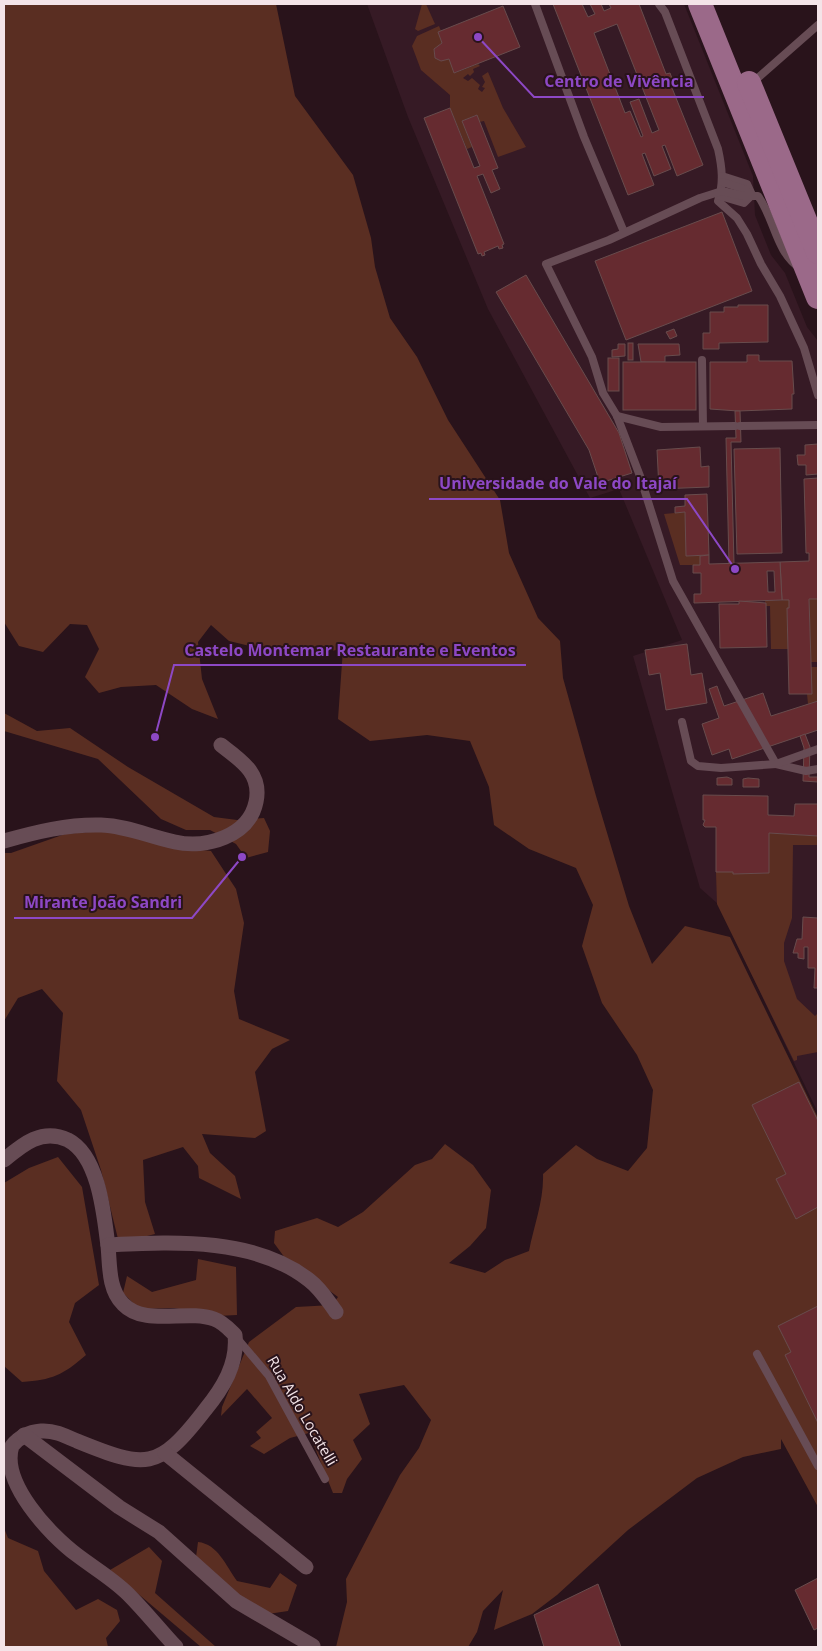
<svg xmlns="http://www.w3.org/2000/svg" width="822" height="1651" font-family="'Open Sans',sans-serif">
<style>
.built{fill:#361a25}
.green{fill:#5a2e22}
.building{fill:#662b30;stroke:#684c4d;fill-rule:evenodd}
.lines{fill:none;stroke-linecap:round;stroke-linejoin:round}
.lane{stroke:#674c55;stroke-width:8}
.street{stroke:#674c55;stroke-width:15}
.primary{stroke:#9b6989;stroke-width:24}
.labels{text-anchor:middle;stroke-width:4;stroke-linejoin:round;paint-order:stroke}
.street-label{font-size:15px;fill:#f4e4e8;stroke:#29131b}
.leader{fill:none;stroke:#8d48c5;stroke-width:2}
.callout-dot{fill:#8d48c5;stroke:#29131b;stroke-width:2}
.callout-label{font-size:16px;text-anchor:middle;font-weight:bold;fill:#8d48c5;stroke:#29131b;stroke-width:4;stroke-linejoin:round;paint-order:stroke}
</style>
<rect width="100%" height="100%" fill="#29131b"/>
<path class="built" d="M367,4H684L753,176L755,215L771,255L785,273L807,327L818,341V1113L718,904L700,888L633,656L682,640L619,489L590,498L488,309L408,117Z"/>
<g class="green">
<path d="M4,4H276L295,96L353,175L371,238L375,267L390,318L417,357L448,420L500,500L509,553L538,618L560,641L563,678L596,796L629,906L652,964L685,926L730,937L818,1118V1507L781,1439V1449L743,1457L697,1478L628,1530L557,1595L532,1614L494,1630L503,1590L483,1611L477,1632L468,1647H336L347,1602L346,1579L400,1475L419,1448L431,1420L404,1385L359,1394L370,1424L353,1440L362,1459L347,1479L342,1493H333L309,1433L290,1438L264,1454L250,1446L261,1438L256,1432L272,1418L247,1389L221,1416L222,1407L249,1342L296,1307L332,1305L338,1297L285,1258L274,1243L275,1231L317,1218L338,1227L363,1212L415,1165L432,1159L445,1144L473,1165L491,1190L486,1228L470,1246L449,1263L485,1273L505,1260L529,1251C534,1225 544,1200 543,1174L576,1145L597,1159L628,1171L647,1148L653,1090L637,1055L602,1003L582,946L593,905L576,868L529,849L494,825L489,787L470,741L427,735L370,741L338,719L343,649L305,655L267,650L229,641L211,625L198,642L202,679L218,719L192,709L156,685L121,687L99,693L85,677L99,649L87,625L70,624L43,652L19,646L4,622Z"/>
<path d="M422,4H426L435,24L418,31L415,29Z"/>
<path d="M439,26L441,31L438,32L442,43L434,49L435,58L441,61L449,59L455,73L478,64L480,66L473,69L474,72L470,76L468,74L463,78L468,81L472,78L480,85L478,89L482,92L485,88L482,87L485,82L482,76L488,72L503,108L526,147L498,157L484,121L479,122L476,115L462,121L472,147L467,149L450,108V95L421,70L412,46L417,36Z"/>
<path d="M685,512L687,556H700V565H680L664,514Z"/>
<path d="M809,599H818V662H811Z"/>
<path d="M789,600V608L787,609L788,649H771L770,606H766L765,601Z"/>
<path d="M811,667H818V701L808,704L807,694Z"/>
<path d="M4,713L37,731L70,728L128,767L214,817L237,820L264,818L270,831L268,852L246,858L236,844L210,830H186L161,819L98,759L4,731Z"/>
<path d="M113,830L168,846L211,851L236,889L244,923L234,991L239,1019L290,1040L272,1049L255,1072L266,1131L255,1138L202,1134L210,1153L235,1176L241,1199L199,1178L198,1166L183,1147L143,1160L145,1202L155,1234L119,1243L101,1170L81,1110L57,1081L63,1013L42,989L18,998L4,1021V853H11L65,834Z"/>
<path d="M769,833L818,836V845H793L792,918L784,943V961L797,999L815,1016L818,1013V1052L797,1056V1060L794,1061L717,904L716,872H733V874L769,873Z"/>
<path d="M58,1157L82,1187L99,1285L75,1303L69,1322L86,1355C63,1375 52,1380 22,1382L4,1366V1183L29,1168Z"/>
<path d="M198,1259L236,1267L237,1315L217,1316L174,1308L139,1309L123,1293L127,1276L152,1292L196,1280Z"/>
<path d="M4,1528L8,1538L38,1551L44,1571L76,1610L98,1599L117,1610L120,1621L106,1638L108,1647H4Z"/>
<path d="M198,1542C218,1544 226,1566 237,1581L270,1588L280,1573L297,1585L288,1611L268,1614L235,1597L196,1557Z"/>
<path d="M149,1547L162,1561L155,1593L216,1647H201L110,1570Z"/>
</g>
<g class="building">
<path d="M553,4H582L588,17L595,14L590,4H601L604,11L611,8L609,4H639L666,74L670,73L673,81L670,83L703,165L677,176L665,145L662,146L671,169L654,176L645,153L642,154L654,185L628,195ZM617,24L659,130L652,133L639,99L630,102L643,136L641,137L630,111L625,113L594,33Z"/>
<path d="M503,6L520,47L454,73L449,59L441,61L435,58L434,49L442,43L438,32Z"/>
<path d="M450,108L474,168L480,166L462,121L477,115L498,168L492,170L500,189L491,193L483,174L477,176L504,244L502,245L503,248L499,249L498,246L484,252L485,255L482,256L481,253L478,254L424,118Z"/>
<path d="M722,212L752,291L626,340L595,261Z"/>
<path d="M526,275L619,433L632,473L600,483L589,450L496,292Z"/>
<path d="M738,305H768V342L719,343V349H703V333H710V312H724V307H738Z"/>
<path d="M674,329L677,336L670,339L666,332Z"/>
<rect x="628" y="343" width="5" height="17"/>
<path d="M618,344H625V356L612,357V350L618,349Z"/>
<path d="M638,344H679L680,355L665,356V362H641Z"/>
<path d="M747,355H759V361H792L794,394H792V409L738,411L710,409V362H747Z"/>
<rect x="608" y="358" width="11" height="33"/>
<rect x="623" y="362" width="73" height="48"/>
<path d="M735,411H740L741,442H731L734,564H729L726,438H736Z"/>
<path d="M818,444V474L806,475V465H798L797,455H805V445Z"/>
<path d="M700,447L701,467L709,466V487L659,489L657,450Z"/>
<path d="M780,448L782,553L737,554L734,449Z"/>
<path d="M818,478V599H809L812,694H789L787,608H789V600H782L780,562L809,561V553H806L804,479Z"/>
<path d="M707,494L709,555L686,556L685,512L675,513V507L685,506V495Z"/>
<path d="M709,555V564L780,562L782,600L694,603V594H701V573H693V565H700V556ZM767,571H774L775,592H768Z"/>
<path d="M739,601L766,603L767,647L720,648L719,604H739Z"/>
<path d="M687,644L691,675L702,673L707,703L666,710L660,673L649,675L645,650Z"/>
<path d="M717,686L724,706L763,693L771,716L818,701V730L732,759L729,749L712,755L702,724L719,718L709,689Z"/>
<path d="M805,734L810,747L809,777H818V782L803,781L804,748L800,736Z"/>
<path d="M727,777L732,779V785H717V778Z"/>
<path d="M748,778L759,779V787H743V779Z"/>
<path d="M703,795L768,796V815L794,816L795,804H818V836L769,833V873L733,874V872H716V827H705L703,825L705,820H703Z"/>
<path d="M803,917L818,918V988H814L815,968H808V947H804V959L798,958V953H793L797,939H802Z"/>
<path d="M799,1082L818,1121V1207L796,1219L776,1179L786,1174L752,1105Z"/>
<path d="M818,1306V1423L785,1355L791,1352L778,1326Z"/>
<path d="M818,1578V1628L814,1630L795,1590Z"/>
<path d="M598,1584L621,1647H544L534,1615Z"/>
</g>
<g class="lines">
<g class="lane">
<path d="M535,4L584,137L624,232"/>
<path d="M659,4L665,12L718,149C722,167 724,183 718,201L737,218L747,234L761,264L780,296L804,348L818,395"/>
<path d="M752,83L818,25"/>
<path d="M722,176L747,184L752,195"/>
<path d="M722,182L744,189L750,194"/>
<path d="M720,196L744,203L752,195"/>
<path d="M800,268C776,253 774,217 758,196H744L722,191L700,198L609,240L546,264L592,357L603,393L617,416L640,476L673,581L776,764L806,771L818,769"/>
<path d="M702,360L703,426"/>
<path d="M617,416L661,427L735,426"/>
<path d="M740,426L818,425"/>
<path d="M682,722L691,761L698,766L721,768L776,764L818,749"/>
<path d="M236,1337L269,1376L325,1479"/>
<path d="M757,1354L818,1466"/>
</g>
<g class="street">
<path d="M4,841C36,832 68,824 101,825C128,826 150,837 175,842C206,849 249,836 256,802C262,774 242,761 221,745"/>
<path d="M4,1160C23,1144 42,1128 68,1140C99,1156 104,1215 108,1246C110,1265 108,1289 123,1304C145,1327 186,1309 214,1319C223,1322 229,1329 235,1335C238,1364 223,1388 205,1410C158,1471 146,1469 77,1441C66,1436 54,1430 41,1431C30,1432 19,1437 12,1446C0,1482 50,1535 77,1555C94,1568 113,1579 128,1594C145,1611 160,1630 176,1647"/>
<path d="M108,1245C173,1242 254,1237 309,1280C321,1289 328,1301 336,1312"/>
<path d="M24,1435L119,1507L159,1532L236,1601L313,1646"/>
<path d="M165,1453L306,1567"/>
</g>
<g class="primary">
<path d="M700,4L818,297"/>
<path d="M749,83L818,252"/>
</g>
</g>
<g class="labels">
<g class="street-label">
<text transform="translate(302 1411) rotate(60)" y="5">Rua Aldo Locatelli</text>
</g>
</g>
<path class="leader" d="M478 37L534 97H704M735 569L687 499H429M155 737L174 665H526M242 857L192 918H14"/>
<g class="callout-dot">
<circle cx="478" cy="37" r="5"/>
<circle cx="735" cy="569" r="5"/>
<circle cx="155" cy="737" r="5"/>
<circle cx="242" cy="857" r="5"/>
</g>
<g class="callout-label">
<text x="619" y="87">Centro de Vivência</text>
<text x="558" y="489">Universidade do Vale do Itajaí</text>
<text x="350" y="656">Castelo Montemar Restaurante e Eventos</text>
<text x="103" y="908">Mirante João Sandri</text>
</g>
<rect width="822" height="1651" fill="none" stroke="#f4e4e8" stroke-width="10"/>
</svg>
